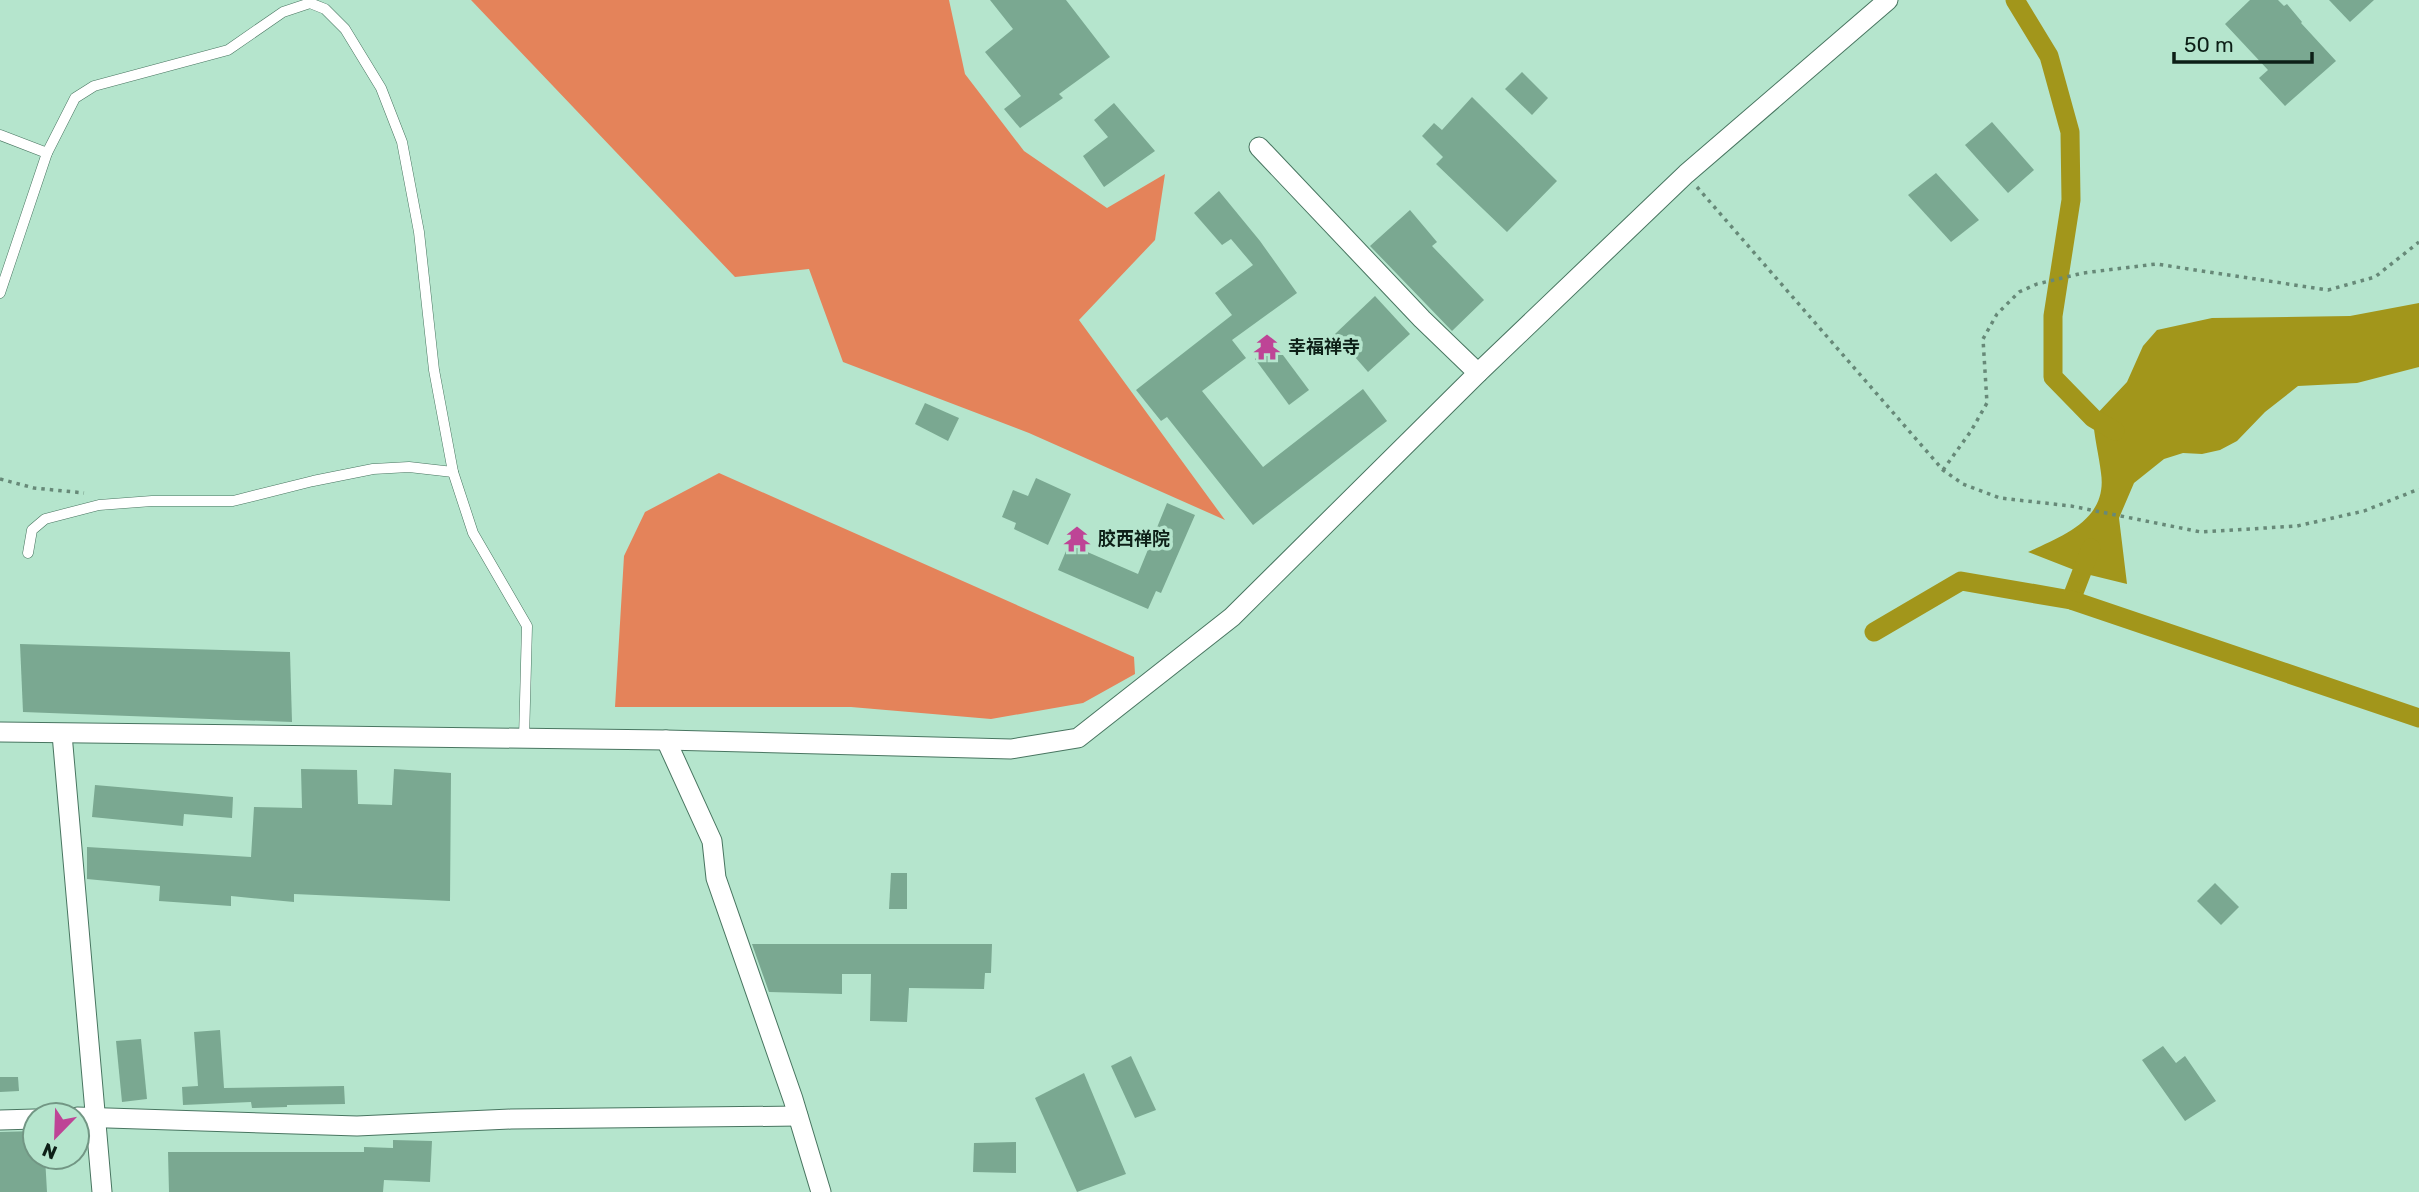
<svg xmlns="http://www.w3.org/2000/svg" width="2419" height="1192" font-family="Rubik,'Noto Sans SC',sans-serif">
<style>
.forest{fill:#e4835a}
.water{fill:#a2961b}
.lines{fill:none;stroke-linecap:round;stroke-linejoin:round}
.canal{stroke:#a2961b;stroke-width:19}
.building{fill:#7aa891}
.lane-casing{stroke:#487560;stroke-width:11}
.street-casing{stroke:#487560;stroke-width:21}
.path{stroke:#678978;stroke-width:3.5;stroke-dasharray:3.5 5;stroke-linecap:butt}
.lane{stroke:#fff;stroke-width:10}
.street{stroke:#fff;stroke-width:19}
.labels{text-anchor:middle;stroke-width:7;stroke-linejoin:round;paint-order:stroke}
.poi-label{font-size:18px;font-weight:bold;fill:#0d1f17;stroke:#b5e5cd;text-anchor:start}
</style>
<rect width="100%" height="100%" fill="#b5e5cd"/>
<g class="forest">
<path d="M471,0H949L965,74L1024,151L1107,208L1165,174L1155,240L1079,320L1225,520L1029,433L843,362L809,269L735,277Z"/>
<path d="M719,473L1134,657L1135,674L1083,703L991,719L851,707H615L624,556L645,512Z"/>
</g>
<path class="water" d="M2419,303V367L2357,383L2298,386L2265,412L2237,441L2220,450L2202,454L2183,453L2164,459L2134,483L2119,518L2127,584L2082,573L2028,552C2062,536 2108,520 2101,473C2099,455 2094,437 2093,418L2127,382L2143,346L2157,330L2212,318L2350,316Z"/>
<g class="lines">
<g class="canal">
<path d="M2015,0L2049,56L2070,132L2071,200L2053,316V377L2093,418L2115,431"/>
<path d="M2071,600L2091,548"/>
<path d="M1874,632L1961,581L2071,600L2419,718"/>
</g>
</g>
<g class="building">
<path d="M990,0H1066L1110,57L1059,94L1063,98L1020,128L1004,109L1021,96L985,52L1013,29Z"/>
<path d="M2250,0H2278L2284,6L2287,4L2302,22L2301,23L2336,61L2285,106L2259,78L2268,70L2225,24Z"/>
<path d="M2329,0H2374L2350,22Z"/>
<path d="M1522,72L1548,98L1532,115L1505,89Z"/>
<path d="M1472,97L1557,181L1507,232L1436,164L1443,157L1422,136L1434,123L1442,130Z"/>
<path d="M1114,103L1155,151L1104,187L1083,156L1108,137L1094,120Z"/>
<path d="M1992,122L2034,170L2008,193L1965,145Z"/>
<path d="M1936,173L1979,220L1951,242L1908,195Z"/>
<path d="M1219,191L1260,241L1297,293L1232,340L1246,358L1202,391L1263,467L1363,389L1387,421L1253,525L1167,417L1161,421L1136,390L1232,315L1215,293L1253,265L1231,239L1222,245L1194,213Z"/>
<path d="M1410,210L1437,242L1432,246L1484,300L1452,331L1370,246Z"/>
<path d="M1375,296L1410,334L1368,372L1335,334Z"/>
<path d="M1274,343L1309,390L1289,405L1255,359Z"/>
<path d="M925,403L959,418L948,441L915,424Z"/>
<path d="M1036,478L1071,494L1048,545L1014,529L1016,523L1002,517L1013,490L1028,496Z"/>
<path d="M1167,503L1195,515L1161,593L1156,591L1148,609L1058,570L1069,544L1138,574Z"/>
<path d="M20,644L290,652L292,722L23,712Z"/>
<path d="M301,769L357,770L358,804L392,805L394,769L451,773L450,901L294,894V902L231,896V906L159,901L160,886L87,879V847L251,857L254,807L302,808Z"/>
<path d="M95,785L233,797L232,818L184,814L183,826L92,817Z"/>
<path d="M891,873H907V909H889Z"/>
<path d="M2215,883L2239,907L2221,925L2197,901Z"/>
<path d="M752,944H992L991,973H985L984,989L909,988L907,1022L870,1021L871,974H842V994L769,992Z"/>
<path d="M220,1030L224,1088L344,1086L345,1104L287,1105V1107L252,1108L251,1102L183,1105L182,1087L198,1086L194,1032Z"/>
<path d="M141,1039L147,1099L122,1102L116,1041Z"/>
<path d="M2163,1046L2176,1063L2185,1056L2216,1101L2185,1121L2142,1060Z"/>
<path d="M1131,1056L1156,1110L1135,1118L1111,1066Z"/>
<path d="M1084,1073L1126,1174L1077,1192L1035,1098Z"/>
<path d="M0,1077H18L19,1091L0,1092Z"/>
<path d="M35,1131V1157H45L47,1192H0V1132Z"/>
<path d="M393,1140L432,1141L430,1182L384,1180L383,1192H169L168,1152H364V1147L393,1148Z"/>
<path d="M1016,1142V1173L973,1172L974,1143Z"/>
</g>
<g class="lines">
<g class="lane-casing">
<g id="lane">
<path d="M0,135L47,153"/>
<path d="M0,293L47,153L75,98L94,86L228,50L283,12L310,3L325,9L345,29L381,88L402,142L419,232L434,370L453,472L473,533L527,626L524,739"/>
<path d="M28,553L32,530L45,519L99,505L152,501H233L313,481L373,469L409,467L453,472"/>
</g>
</g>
<g class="street-casing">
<g id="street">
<path d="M1259,147L1422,319L1478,373"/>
<path d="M0,732L666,740L1011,749L1078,738L1232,617L1478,373L1686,174L1888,0"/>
<path d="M62,734L102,1192"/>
<path d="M666,740L712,841L716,878L793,1099L821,1192"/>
<path d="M77,1117L357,1126L511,1119L798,1116"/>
<path d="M0,1120L35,1119"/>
</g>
</g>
<g class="path">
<path d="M1697,187L1943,470L1963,484L2000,498L2071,506L2201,532L2297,526L2364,511L2419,489"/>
<path d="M1943,470L1971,431L1987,403L1983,339L1997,314L2019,292L2037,284L2083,273L2156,264L2328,290L2375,277L2419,242"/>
<path d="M0,479L34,488L84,493"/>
</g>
<use href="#lane" class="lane"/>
<use href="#street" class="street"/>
</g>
<defs>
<g id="temple-bare" transform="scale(2.1)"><path d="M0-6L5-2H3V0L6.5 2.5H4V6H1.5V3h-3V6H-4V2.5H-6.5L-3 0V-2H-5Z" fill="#be4496" stroke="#b5e5cd" stroke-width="2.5" paint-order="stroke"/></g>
</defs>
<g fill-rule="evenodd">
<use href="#temple-bare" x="1267" y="347"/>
<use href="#temple-bare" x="1077" y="539"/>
</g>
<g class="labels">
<g class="poi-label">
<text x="1288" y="353">幸福禅寺</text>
<text x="1098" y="545">胶西禅院</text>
</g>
</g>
<g transform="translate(56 1136) rotate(203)"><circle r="33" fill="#b5e5cd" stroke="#729684" stroke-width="2"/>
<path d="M0-5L12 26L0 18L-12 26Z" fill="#be4496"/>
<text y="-10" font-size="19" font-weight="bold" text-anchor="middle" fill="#0d1f17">N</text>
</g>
<path d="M2174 52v10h138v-10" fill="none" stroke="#0d1f17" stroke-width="3.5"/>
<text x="2184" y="52" font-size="21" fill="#0d1f17" stroke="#b5e5cd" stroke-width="5" paint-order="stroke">50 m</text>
</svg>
